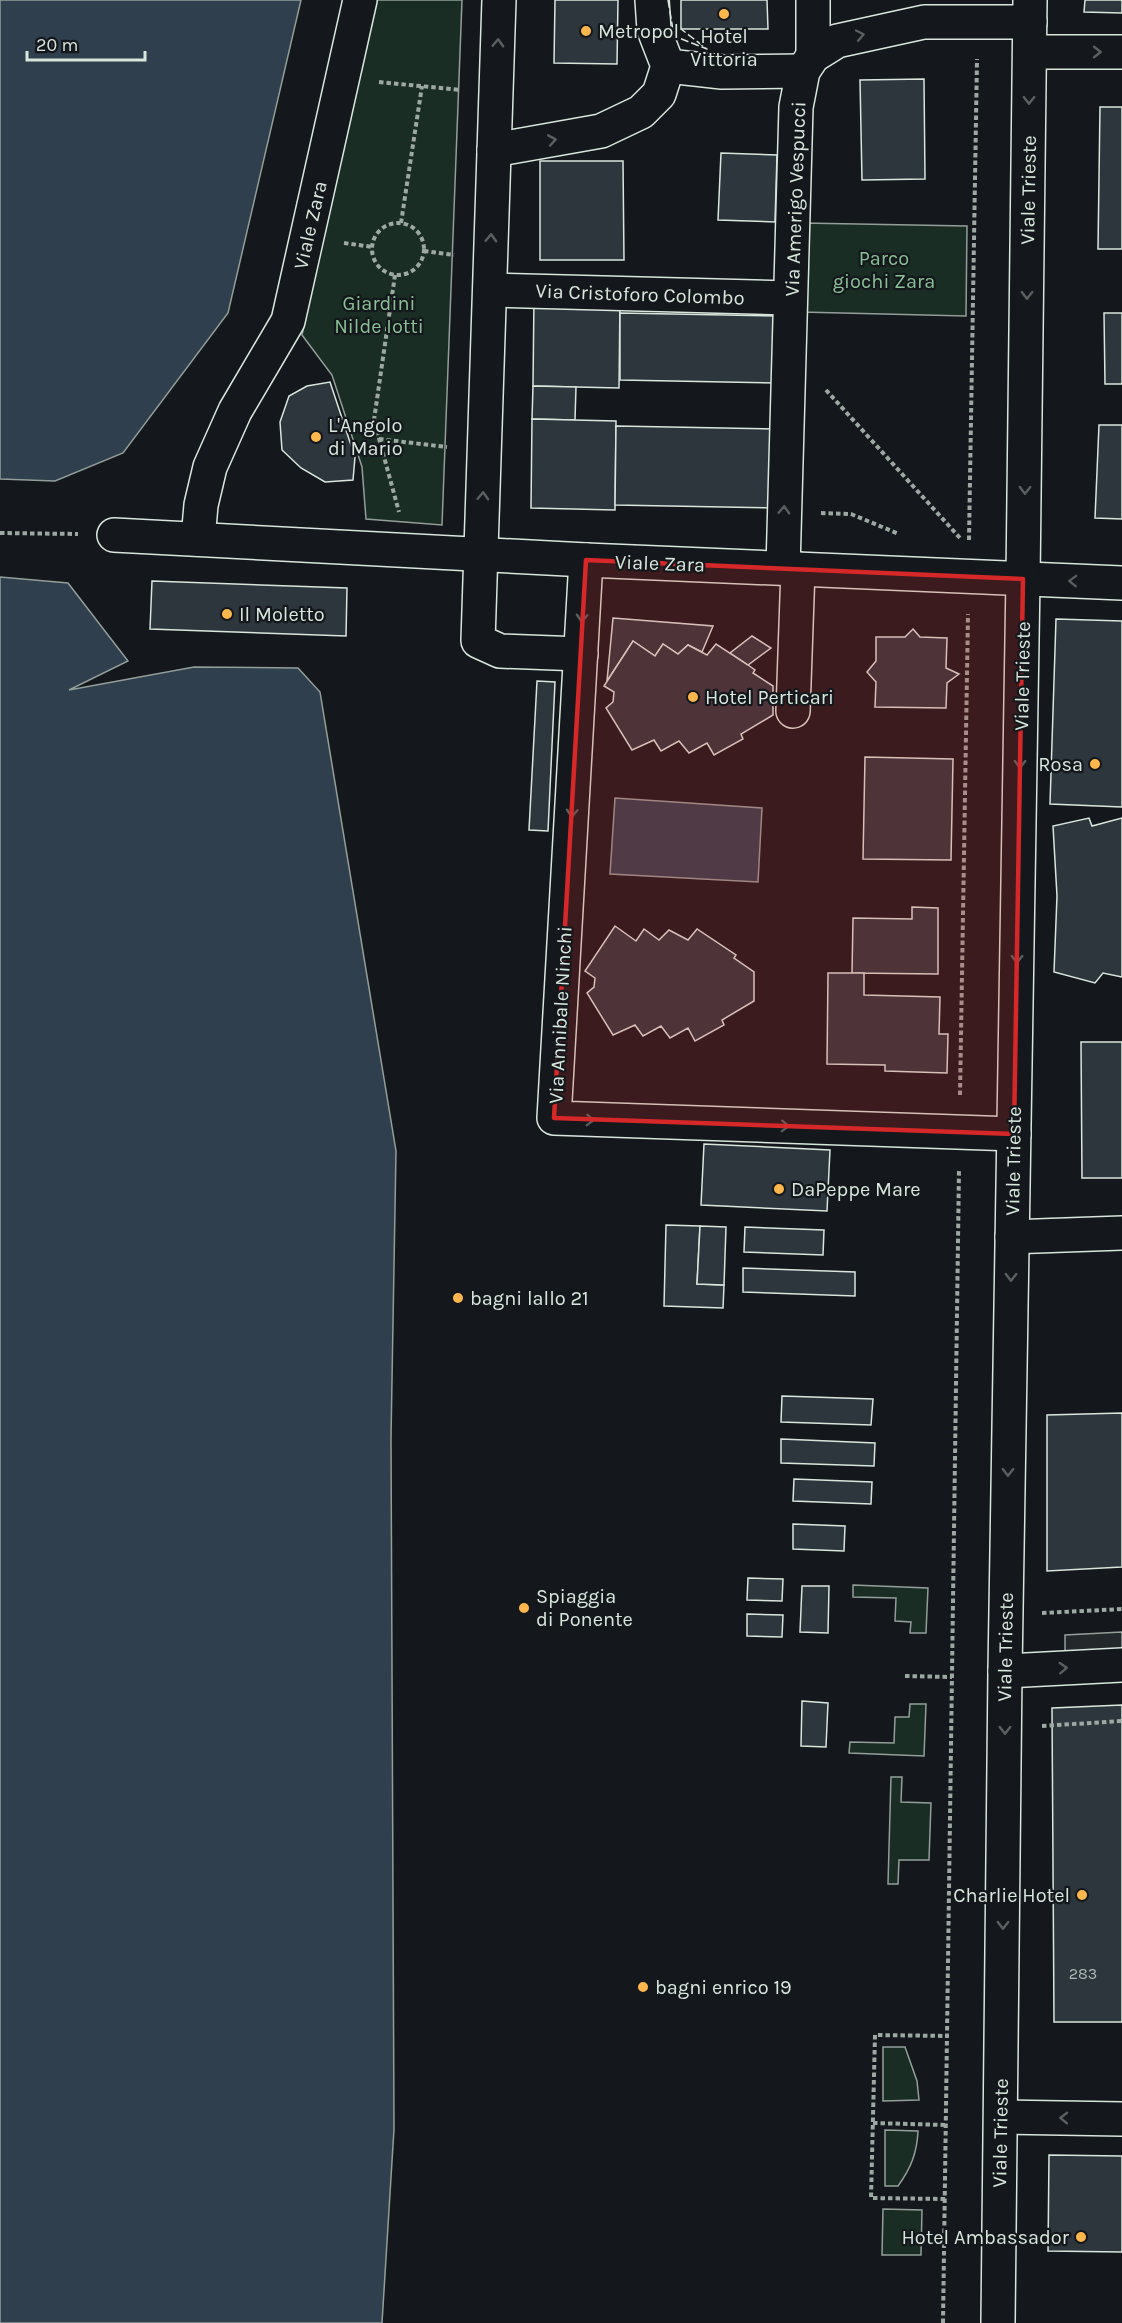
<svg xmlns="http://www.w3.org/2000/svg" width="1122" height="2323" font-family="Karla,sans-serif">
<style>
.green{fill:#1a2d24;stroke:#939e99;stroke-width:1.5}
.parking{fill:#24282b;stroke:#939e99;stroke-width:1.5}
.water{fill:#2f3f4d;stroke:#939e99;stroke-width:1.5}
.building{fill:#2c363c;stroke:#d8e6dc;stroke-width:1.5}
.lines{fill:none;stroke-linecap:round;stroke-linejoin:round}
.minor-casing{stroke:#d8e6dc;stroke-width:36}
.path{stroke:#9da8a2;stroke-width:4;stroke-dasharray:4.5 3;stroke-linecap:butt}
.minor{stroke:#14181c;stroke-width:33}
.fence{stroke:#d8e6dc;stroke-width:1.5;stroke-dasharray:8 3;stroke-linecap:butt}
.oneway{stroke:#59605f}
.marked{fill:#d62828;fill-opacity:0.2;stroke:#d62828;stroke-width:4.5;stroke-linejoin:round}
.poi-dot{fill:#ffb74d;stroke:#14181c;stroke-width:2}
.labels{text-anchor:middle;stroke-width:4.5;stroke-linejoin:round;paint-order:stroke}
.number-label{font-size:16px;fill:#adbab4}
.poi-label{font-size:20px;fill:#d8e6dc;stroke:#14181c;text-anchor:start}
.street-label{font-size:20px;fill:#d8e6dc;stroke:#14181c}
.park-label{font-size:20px;fill:#8ac095;stroke:#14181c}
</style>
<rect width="100%" height="100%" fill="#14181c"/>
<g class="green">
<path d="M374,0H462L442,525L366,519L362,467L332,375L302,335Z"/>
<path d="M802,223L967,226L966,316L801,312Z"/>
<path d="M853,1585L928,1588L926,1633H910L911,1622L895,1621L896,1598L853,1597Z"/>
<path d="M910,1704H926L924,1756L849,1753L850,1742L894,1743L895,1717H909Z"/>
<path d="M891,1777H902L901,1802L931,1803L929,1860H899L898,1884H888Z"/>
<path d="M883,2047H905L917,2081L919,2100L883,2101Z"/>
<path d="M885,2130L918,2131C917,2153 911,2168 898,2186H885Z"/>
<path d="M883,2209L922,2210L921,2255H882Z"/>
</g>
<path class="parking" d="M1122,1632V1651L1065,1653V1635Z"/>
<g class="water">
<path d="M0,0H301L228,313L123,453L55,481L0,479Z"/>
<path d="M0,577L68,583L128,661L69,690L194,667L298,668L320,692L396,1151L391,1438L394,2129L382,2323H0Z"/>
<path d="M615,798L762,808L758,882L610,874Z"/>
</g>
<g class="building">
<path d="M555,0H618L617,64L554,63Z"/>
<path d="M681,0H767L768,29H681Z"/>
<path d="M1085,0H1122V13L1084,12Z"/>
<path d="M924,79L925,179L862,180L860,80Z"/>
<path d="M1100,107H1122V249H1098Z"/>
<path d="M721,153L777,155L775,222L718,220Z"/>
<path d="M540,161H623L624,260H540Z"/>
<path d="M534,297L620,299L619,388L533,386Z"/>
<path d="M620,313L776,316L775,383L620,380Z"/>
<path d="M1104,313H1122V384H1105Z"/>
<path d="M330,382L355,457L353,480L325,482L301,468L282,450L280,422L289,396L307,386Z"/>
<path d="M533,386L576,387L575,420L532,419Z"/>
<path d="M532,419L616,421L615,510L531,508Z"/>
<path d="M1099,425H1122V519L1095,518Z"/>
<path d="M616,426L776,429L774,508L615,505Z"/>
<path d="M152,581L347,588L346,636L150,629Z"/>
<path d="M613,618L713,626L702,652L688,645L678,654L663,644L655,656L633,641L607,681Z"/>
<path d="M1056,619L1122,621V807L1050,804Z"/>
<path d="M913,629L920,637L947,638L946,668L959,674L947,683L946,708L875,707L876,682L867,672L876,661V637H905Z"/>
<path d="M752,636L771,648L748,665L730,653Z"/>
<path d="M633,641L655,656L663,644L678,654L688,645L707,655L716,644L748,665L755,670L753,673L773,686V715L741,734L743,739L714,755L707,743L689,753L679,741L661,751L654,740L632,750L606,708L613,702L614,692L604,686Z"/>
<path d="M537,681L555,682L548,831L529,830Z"/>
<path d="M865,757L953,759L951,860L863,859Z"/>
<path d="M1089,818L1092,826L1122,818V977L1103,973L1095,983L1054,972L1057,896L1053,826Z"/>
<path d="M912,907L938,908V974L852,973L853,918L912,919Z"/>
<path d="M615,926L636,941L644,929L659,940L669,930L688,940L697,929L736,955L734,958L754,972V1001L722,1020L724,1025L695,1041L688,1028L670,1038L661,1026L643,1036L635,1025L613,1035L587,993L594,987L595,978L585,971Z"/>
<path d="M828,973H864V995L940,997L939,1034H948L947,1073L885,1071V1065L827,1064Z"/>
<path d="M1081,1042H1122V1178H1082Z"/>
<path d="M704,1144L830,1150L827,1211L701,1205Z"/>
<path d="M666,1225L700,1226L697,1284L724,1285L723,1308L664,1306Z"/>
<path d="M700,1226L726,1227L724,1285L697,1284Z"/>
<path d="M745,1227L824,1230L823,1255L744,1252Z"/>
<path d="M743,1268L855,1272V1296L743,1292Z"/>
<path d="M782,1396L873,1399L871,1425L781,1422Z"/>
<path d="M1122,1413V1567L1047,1571V1415Z"/>
<path d="M781,1439L875,1443L874,1466L781,1463Z"/>
<path d="M794,1479L872,1482L871,1504L793,1501Z"/>
<path d="M793,1524L845,1526L844,1551L793,1549Z"/>
<path d="M748,1578L783,1579L782,1601L747,1600Z"/>
<path d="M802,1586H829L828,1633L800,1632Z"/>
<path d="M747,1614L783,1615L782,1637L747,1636Z"/>
<path d="M802,1701L828,1703L826,1747L801,1746Z"/>
<path d="M1122,1705V2022H1054L1052,1708Z"/>
<path d="M1049,2155L1122,2156V2252L1048,2251Z"/>
</g>
<g class="lines">
<g class="minor-casing">
<g id="minor">
<path d="M499,0L478,641L500,651L581,654"/>
<path d="M813,0V56"/>
<path d="M1030,52H1122"/>
<path d="M668,66L722,72L803,71"/>
<path d="M494,150L601,131L641,112L659,94L668,66L654,30L652,0"/>
<path d="M490,290L790,298"/>
<path d="M114,535L586,560L1122,583"/>
<path d="M198,539L201,505L210,467L235,411L288,321L360,0"/>
<path d="M586,560L554,1118L1014,1134"/>
<path d="M783,568L796,107L803,71L813,56L837,41L924,22H1030"/>
<path d="M793,711L798,569"/>
<path d="M1012,1237L1122,1233"/>
<path d="M1005,1671L1122,1665"/>
<path d="M1001,2117L1122,2119"/>
<path d="M998,2323L1005,1671L1023,579L1030,0"/>
</g>
</g>
<g class="path">
<path d="M379,82L461,90"/>
<path d="M401,223L422,86"/>
<circle cx="398" cy="249" r="26"/>
<path d="M344,243L373,247"/>
<path d="M424,251L454,255"/>
<path d="M395,275L374,420L399,512"/>
<path d="M826,390L960,538"/>
<path d="M379,439L447,447"/>
<path d="M821,513L851,514L899,534"/>
<path d="M0,533L78,534"/>
<path d="M969,540L977,59"/>
<path d="M960,1095L968,614"/>
<path d="M1042,1613L1122,1609"/>
<path d="M905,1676L952,1677"/>
<path d="M1042,1726L1122,1721"/>
<path d="M873,2123L946,2125"/>
<path d="M945,2199L871,2198L875,2035L948,2036"/>
<path d="M943,2323L959,1169"/>
</g>
<use href="#minor" class="minor"/>
<path class="fence" d="M668,0L674,36L707,49L681,29"/>
</g>
<defs><path id="oneway-chevron" d="M-2-3.5L2.5 0L-2 3.5" fill="none" stroke-width="1.6" stroke-linecap="round" stroke-linejoin="round" transform="scale(1.5)"/></defs>
<g class="oneway">
<use href="#oneway-chevron" transform="translate(860 35) rotate(-12)"/>
<use href="#oneway-chevron" transform="translate(498 43) rotate(-88)"/>
<use href="#oneway-chevron" transform="translate(1097 52)"/>
<use href="#oneway-chevron" transform="translate(1029 100) rotate(91)"/>
<use href="#oneway-chevron" transform="translate(552 140) rotate(-10)"/>
<use href="#oneway-chevron" transform="translate(491 238) rotate(-88)"/>
<use href="#oneway-chevron" transform="translate(1027 295) rotate(91)"/>
<use href="#oneway-chevron" transform="translate(1025 490) rotate(91)"/>
<use href="#oneway-chevron" transform="translate(483 496) rotate(-88)"/>
<use href="#oneway-chevron" transform="translate(784 510) rotate(-88)"/>
<use href="#oneway-chevron" transform="translate(1073 581) rotate(-178)"/>
<use href="#oneway-chevron" transform="translate(582 618) rotate(93)"/>
<use href="#oneway-chevron" transform="translate(1020 764) rotate(91)"/>
<use href="#oneway-chevron" transform="translate(572 813) rotate(93)"/>
<use href="#oneway-chevron" transform="translate(1017 959) rotate(91)"/>
<use href="#oneway-chevron" transform="translate(590 1120) rotate(2)"/>
<use href="#oneway-chevron" transform="translate(785 1126) rotate(2)"/>
<use href="#oneway-chevron" transform="translate(1011 1277) rotate(91)"/>
<use href="#oneway-chevron" transform="translate(1008 1472) rotate(91)"/>
<use href="#oneway-chevron" transform="translate(1063 1668) rotate(-3)"/>
<use href="#oneway-chevron" transform="translate(1005 1730) rotate(90)"/>
<use href="#oneway-chevron" transform="translate(1003 1925) rotate(91)"/>
<use href="#oneway-chevron" transform="translate(1064 2118) rotate(-179)"/>
</g>
<path class="marked" d="M586,560L1023,579L1014,1134L554,1118Z"/>
<g class="poi-dot">
<circle cx="724" cy="14" r="6"/>
<circle cx="586" cy="31" r="6"/>
<circle cx="316" cy="437" r="6"/>
<circle cx="227" cy="614" r="6"/>
<circle cx="693" cy="697" r="6"/>
<circle cx="1095" cy="764" r="6"/>
<circle cx="779" cy="1189" r="6"/>
<circle cx="458" cy="1298" r="6"/>
<circle cx="524" cy="1608" r="6"/>
<circle cx="1082" cy="1895" r="6"/>
<circle cx="643" cy="1987" r="6"/>
<circle cx="1081" cy="2237" r="6"/>
</g>
<g class="labels">
<g class="number-label">
<text x="1083" y="1979">283</text>
</g>
<g class="poi-label">
<text x="598" y="38">Metropol</text>
<text x="724" y="43" text-anchor="middle">Hotel<tspan x="724" dy="23">Vittoria</tspan></text>
<text x="328" y="432">L'Angolo<tspan x="328" dy="23">di Mario</tspan></text>
<text x="239" y="621">Il Moletto</text>
<text x="705" y="704">Hotel Perticari</text>
<text x="1083" y="771" text-anchor="end">Rosa</text>
<text x="791" y="1196">DaPeppe Mare</text>
<text x="470" y="1305">bagni lallo 21</text>
<text x="536" y="1603">Spiaggia<tspan x="536" dy="23">di Ponente</tspan></text>
<text x="1070" y="1902" text-anchor="end">Charlie Hotel</text>
<text x="655" y="1994">bagni enrico 19</text>
<text x="1069" y="2244" text-anchor="end">Hotel Ambassador</text>
</g>
<g class="street-label">
<text transform="translate(1028 190) rotate(-89)" y="7">Viale Trieste</text>
<text transform="translate(795 199) rotate(-88)" y="7">Via Amerigo Vespucci</text>
<text transform="translate(310 225) rotate(-77)" y="7">Viale Zara</text>
<text transform="translate(640 294) rotate(2)" y="7">Via Cristoforo Colombo</text>
<text transform="translate(660 563) rotate(2)" y="7">Viale Zara</text>
<text transform="translate(1022 676) rotate(-89)" y="7">Viale Trieste</text>
<text transform="translate(560 1015) rotate(-87)" y="7">Via Annibale Ninchi</text>
<text transform="translate(1013 1161) rotate(-89)" y="7">Viale Trieste</text>
<text transform="translate(1005 1647) rotate(-89)" y="7">Viale Trieste</text>
<text transform="translate(1000 2133) rotate(-89)" y="7">Viale Trieste</text>
</g>
<g class="park-label">
<text x="884" y="265">Parco<tspan x="884" dy="23">giochi Zara</tspan></text>
<text x="379" y="310">Giardini<tspan x="379" dy="23">Nilde Iotti</tspan></text>
</g>
</g>
<path d="M27 51v9h118v-9" fill="none" stroke="#d8e6dc" stroke-width="3"/>
<text x="36" y="51" font-size="18" fill="#d8e6dc" stroke="#14181c" stroke-width="4.5" paint-order="stroke">20 m</text>
</svg>
